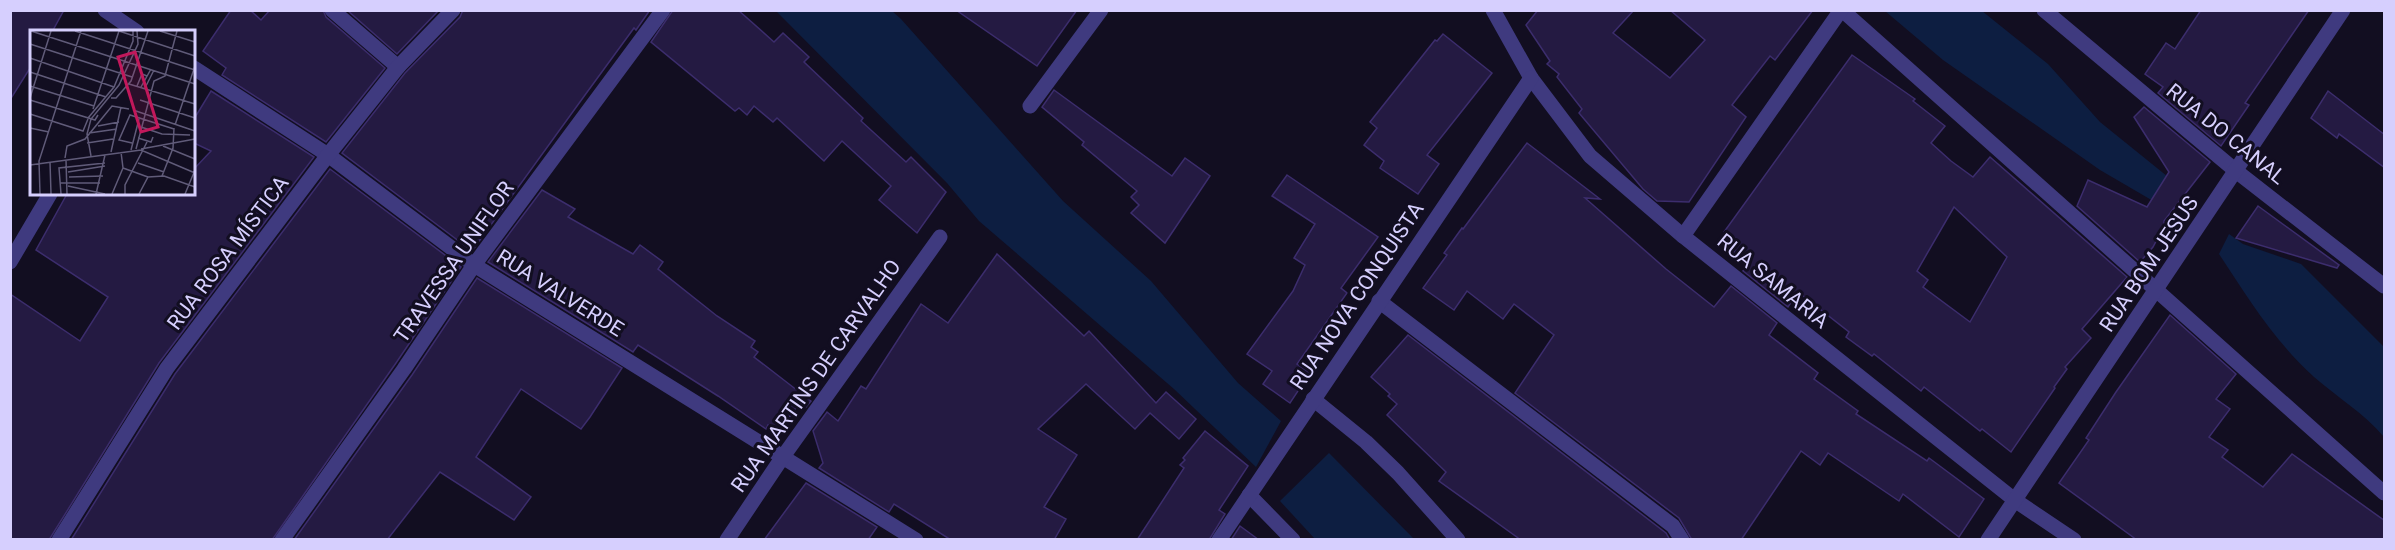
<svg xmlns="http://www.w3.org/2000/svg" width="2395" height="550" font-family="Roboto,sans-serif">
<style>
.water{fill:#0d1e41}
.building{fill:#241a42;stroke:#3c2d6d;stroke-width:1.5;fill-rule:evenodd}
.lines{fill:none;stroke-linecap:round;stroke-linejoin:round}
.street{stroke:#3f3a7f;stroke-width:15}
.labels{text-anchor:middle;stroke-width:6;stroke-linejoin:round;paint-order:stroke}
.street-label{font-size:21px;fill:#d6cffe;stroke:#120e21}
.inset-road{fill:none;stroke:#605b79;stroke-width:1.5}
.view{fill:#c2185b;fill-opacity:0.15;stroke:#c2185b;stroke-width:3}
.inset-edge{fill:none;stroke:#d6cffe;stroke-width:3}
</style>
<rect width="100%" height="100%" fill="#120e21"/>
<g class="water">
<path d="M776,11H892L901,19L1063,201L1151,281L1238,383L1281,421L1256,467L1174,389L979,221L947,183Z"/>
<path d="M1885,11H1982L2048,64L2100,122L2183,189L2172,212L2100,170L1943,60Z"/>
<path d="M2229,234L2243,244L2301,264L2384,347V437C2364,413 2338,398 2314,377C2275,342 2248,298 2219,254Z"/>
<path d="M1329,453L1414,539H1315L1280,501Z"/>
</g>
<g class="building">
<path d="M10,10H64L52,32H32V65L10,100Z"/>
<path d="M231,10H250L261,20L270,10H323L326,17L385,68L326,142L222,75L226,68L203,51Z"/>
<path d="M347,10H439L397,54Z"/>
<path d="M463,10H650L636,30L634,28L585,95L472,251L342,153L405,73L460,17Z"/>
<path d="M673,10H738L774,42L783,33L809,57L804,62L863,118L861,121L906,162L911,157L946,192L917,233L879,200L891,186L842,141L824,161L777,118L773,122L754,106L747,115L739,108L735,111L651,42Z"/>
<path d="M956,10H1077L1037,66Z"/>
<path d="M1538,10H1634L1613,33L1670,78L1705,40L1670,10H1813L1775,60L1770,56L1732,105L1746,117L1689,202L1657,201L1643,189L1579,113L1582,109L1557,77L1559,74L1547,64L1550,61L1526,25Z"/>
<path d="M2201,10H2309L2245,103L2249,105L2221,146L2158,93L2163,87L2145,74L2166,43L2175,49Z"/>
<path d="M1443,34L1492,73L1427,155L1439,164L1418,194L1380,168L1384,161L1364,145L1377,128L1370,122L1435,40L1437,41Z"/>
<path d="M1852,55L1915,99L1913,101L1945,126L1931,143L1951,161L1973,177L1990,157L2127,277L2082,329L2091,338L2065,367L2067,369L2054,387L2055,388L2011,452L1982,429L1980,431L1924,387L1921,391L1874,354L1872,356L1846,337L1849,332L1798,292L1788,307L1743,271L1750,262L1734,252L1735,250L1725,243L1731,236L1724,232ZM1954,207L2007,257L1970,322L1923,287L1928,280L1917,271Z"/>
<path d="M1054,90L1172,176L1185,158L1210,176L1165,243L1131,213L1139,205L1131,197L1137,191L1082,145L1084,142L1042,107Z"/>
<path d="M211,91L314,157L159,363L49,540H10V294L80,341L108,297L36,250L67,194H194V169L211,151L194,143V119Z"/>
<path d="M2328,91L2385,135V168L2339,134L2337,138L2311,118Z"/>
<path d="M2144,107L2210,162L2164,221V226L2153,247L2140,262L2077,206L2088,180L2147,207L2169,172L2134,117Z"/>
<path d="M1527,143L1600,199L1585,198L1666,269L1714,307L1731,286L1777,323L1769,335L1818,373L1814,379L1858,411L1856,414L1927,461L1929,458L1984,499L1959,537L1903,494L1899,501L1828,453L1820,465L1801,451L1741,540H1692L1679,518L1515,393L1554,335L1514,304L1503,319L1467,291L1454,310L1423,288L1447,255L1444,253L1462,228L1463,229Z"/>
<path d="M330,169L461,267L396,363L272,540H71L175,374Z"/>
<path d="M1287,175L1378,237L1341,288L1347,293L1297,364L1310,373L1290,403L1263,384L1272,371L1247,354L1293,291L1305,265L1294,258L1315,224L1272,196Z"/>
<path d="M542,190L575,209L568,217L633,254L640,245L663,262L658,269L717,316L755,341L751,347L758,352L754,357L811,401L806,407L803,398L778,433L768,425L766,429L718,396L638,345L633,352L488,262Z"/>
<path d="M2258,206L2339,265L2337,268L2236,238Z"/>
<path d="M997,254L1084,336L1089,331L1156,403L1166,392L1196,419L1179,439L1150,413L1135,429L1086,384L1038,429L1077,455L1044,507L1066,519L1054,540H951L894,504L889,512L819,468L823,463L813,431L827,412L838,421L861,386L866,389L921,304L948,323Z"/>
<path d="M477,278L622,368L590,417L581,429L521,389L476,457L531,497L514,520L440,472L387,540H294L412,375Z"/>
<path d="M2170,315L2236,374L2216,399L2230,409L2209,437L2228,450L2222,457L2263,487L2292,454L2385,521V540H2137L2059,483L2089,440L2086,438L2116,392Z"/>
<path d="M1408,335L1666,533L1670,540H1521L1439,481L1446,472L1387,415L1397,404L1388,396L1390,394L1371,377Z"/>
<path d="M1205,431L1248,466L1219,510L1225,514L1209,540H1137L1184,468L1180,465L1185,460L1183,458Z"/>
<path d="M806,483L877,527L868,540H764Z"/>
<path d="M1240,526L1259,540H1231Z"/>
</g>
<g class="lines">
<g class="street">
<path d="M105,10L137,32"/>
<path d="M332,10L398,67"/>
<path d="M1493,10L1531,78L1590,156L1683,236L2016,501L2074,540"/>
<path d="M1842,10L2384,493"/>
<path d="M2044,10L2236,171L2384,286"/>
<path d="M194,68L328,155L474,265L916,540"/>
<path d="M1030,106L1101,10"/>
<path d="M1683,236L1841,10"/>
<path d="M10,262L50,194"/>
<path d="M1379,301L1673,526L1682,540"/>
<path d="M1313,399L1366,442L1398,473L1458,540"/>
<path d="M1249,495L1293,540"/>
<path d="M59,540L167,368L328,155L398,67L453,10"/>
<path d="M282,540L404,369L474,265L663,10"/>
<path d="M727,540L782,458L940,237"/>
<path d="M1219,540L1531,78"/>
<path d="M1988,540L2343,10"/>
</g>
</g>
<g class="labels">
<g class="street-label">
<text transform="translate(2226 134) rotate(39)" y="7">RUA DO CANAL</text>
<text transform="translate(228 253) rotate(-53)" y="7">RUA ROSA MÍSTICA</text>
<text transform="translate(454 262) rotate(-55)" y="7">TRAVESSA UNIFLOR</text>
<text transform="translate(2149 264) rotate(-56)" y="7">RUA BOM JESUS</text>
<text transform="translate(1773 281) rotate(39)" y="7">RUA SAMARIA</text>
<text transform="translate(560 293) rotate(32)" y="7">RUA VALVERDE</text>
<text transform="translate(1357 296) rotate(-56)" y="7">RUA NOVA CONQUISTA</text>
<text transform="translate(816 376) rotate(-55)" y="7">RUA MARTINS DE CARVALHO</text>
</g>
</g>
<g transform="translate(30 30)">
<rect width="165" height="165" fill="#120e21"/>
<path class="inset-road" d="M1,1L165,54M45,1L165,40M89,1L165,26M130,1L165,12M0,14L102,47M0,28L84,57M0,42L76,67M99,54L165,74M0,56L64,76M107,56L112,44L117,46M111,57L121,39M115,58L124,40M0,68L21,1M81,68H86L101,51L118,1M0,70L65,90L68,85M110,70L165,88M63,79L89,1M103,80L165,101M0,84L53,101L58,89M58,88L84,57L103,11V1M145,95L165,36M68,96L89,92M111,97L132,104L160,105M0,98L19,102M59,103L87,99M108,108L121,112L123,107M57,113L83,109M102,113L89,110L100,85L144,99M133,116L165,129M106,119L124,51L135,46L147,1M111,119L165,109M101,120L109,89M81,122L91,77M61,126L57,104L61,89L89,55L108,14L107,1M35,128L37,116L55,109L82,76L99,79M36,130L37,164M20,132L21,164M108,133L134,142M0,135L111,120L165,143M93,138L118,147M38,142L75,136M132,146L143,118L144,98M39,147L73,146M30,153H70M38,156L75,164M10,164L9,131L51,1M31,164L29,138L75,133M66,164L75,125M82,164L93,138L91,122M95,164V155L117,112M109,164L118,147L134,146L165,157M155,164L165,140"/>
<path class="view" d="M105,22L128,97L111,102L88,27Z"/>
<rect width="165" height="165" class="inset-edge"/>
</g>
<rect width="2395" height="550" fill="none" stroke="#d6cffe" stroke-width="24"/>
</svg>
